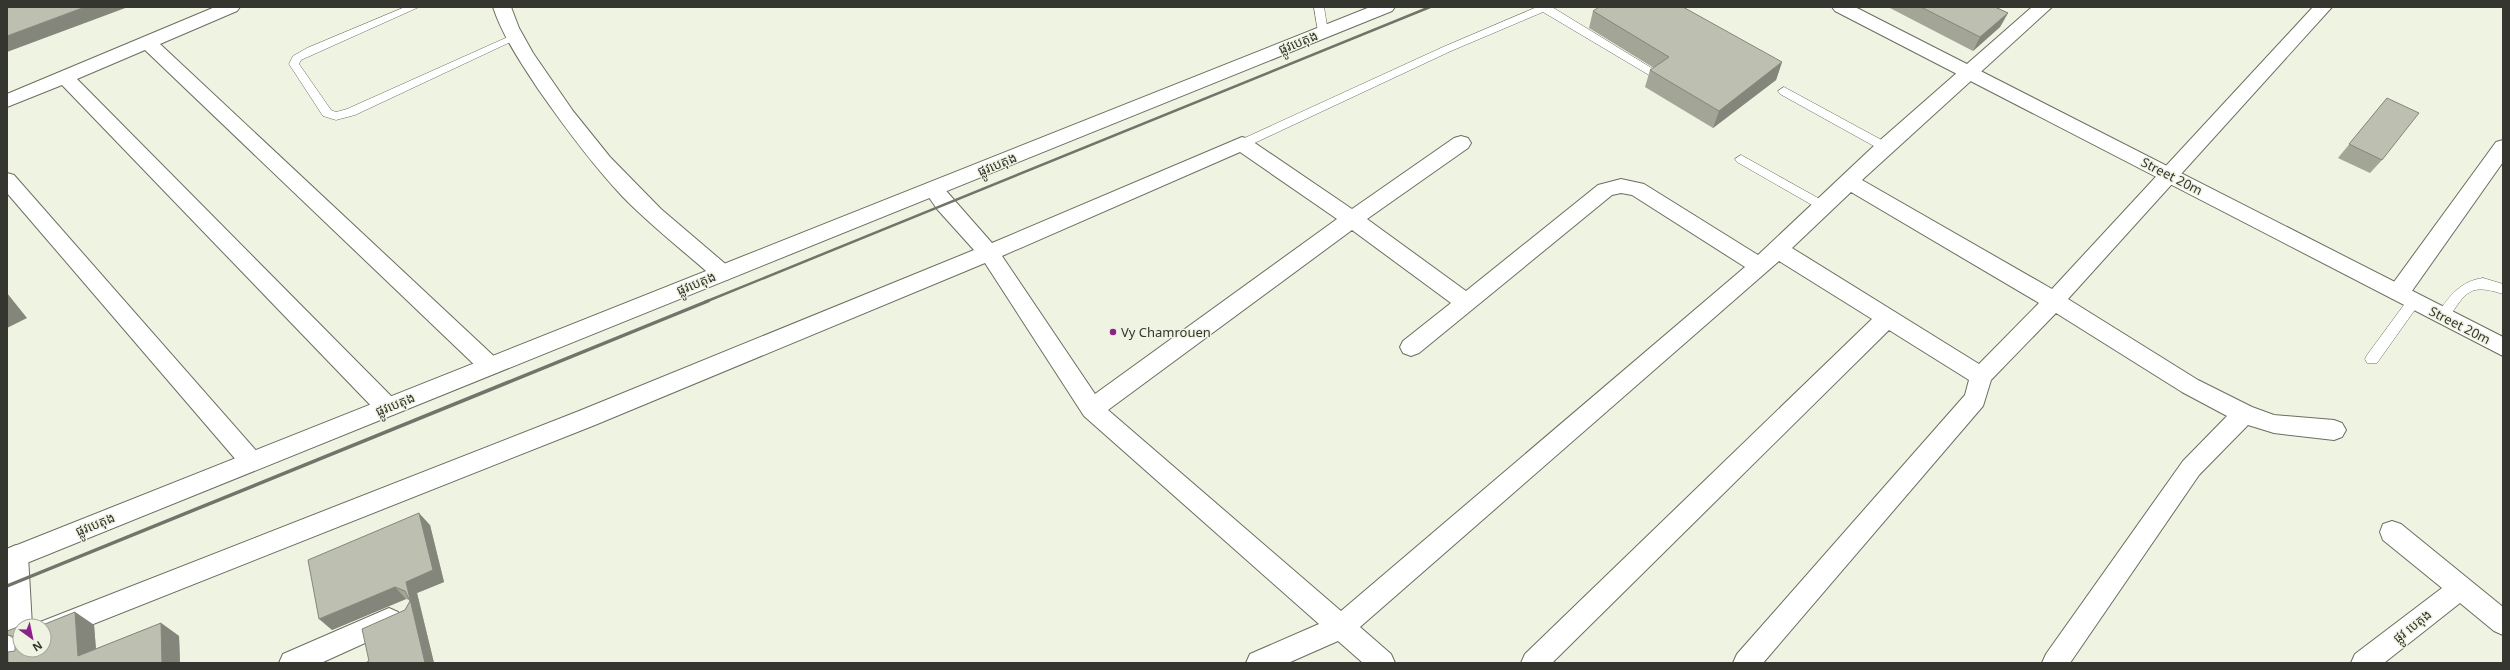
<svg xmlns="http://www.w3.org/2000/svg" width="2510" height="670" font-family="'Noto Sans','Noto Sans Khmer',sans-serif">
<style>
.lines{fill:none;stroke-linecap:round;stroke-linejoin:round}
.service-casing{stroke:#6b6e5f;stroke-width:1}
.minor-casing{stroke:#6b6e5f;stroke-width:2}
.tertiary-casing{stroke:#6b6e5f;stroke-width:2}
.secondary-casing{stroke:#6b6e5f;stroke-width:2}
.service{fill:#fff;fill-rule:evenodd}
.minor{fill:#fff;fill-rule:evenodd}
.tertiary{fill:#fff;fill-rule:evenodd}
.secondary{fill:#fff;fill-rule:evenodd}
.rail-far1{stroke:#72746a;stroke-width:2.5}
.rail{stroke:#72746a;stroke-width:3.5}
.wall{fill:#a3a597}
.shaded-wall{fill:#84867b}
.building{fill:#bdc0b0;stroke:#84867b}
.poi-dot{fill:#8b2288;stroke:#eff3e2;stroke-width:1.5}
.labels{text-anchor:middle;stroke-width:3;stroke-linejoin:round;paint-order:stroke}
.street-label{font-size:13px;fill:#35362f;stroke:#eff3e2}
.poi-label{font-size:13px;fill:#35362f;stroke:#eff3e2;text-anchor:start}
</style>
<rect width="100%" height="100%" fill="#eff3e2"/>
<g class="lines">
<g class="service-casing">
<g id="service">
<path d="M405,7H419L301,60L299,64L331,110L336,112L347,109L510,36H518L519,38L355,115L336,120L323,116L289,64L293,56L307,48Z"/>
<path d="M1314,7H1324L1328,32L1327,34H1319L1318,32Z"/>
<path d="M1537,7H1552L1658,72L1653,76L1649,75L1543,12L1451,51L1246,147L1242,148L1236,144L1238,141L1443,47Z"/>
<path d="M1784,87L1889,144L1891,147L1889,150H1881L1780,94L1778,91Z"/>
<path d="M1741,155L1827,203L1829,206L1827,209H1819L1737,162L1735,159Z"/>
<path d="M2483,278L2503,284V294C2469,283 2466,292 2448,319H2438L2437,316L2438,313C2450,295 2461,281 2483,278Z"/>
<path d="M2414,296L2420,301L2419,304L2377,363H2367L2365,359L2367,355L2409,298Z"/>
<path d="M20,634V649L7,654V639Z"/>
</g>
</g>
<g class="minor-casing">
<g id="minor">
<path d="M215,7H240L237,11L160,44L498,360L501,366L498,372L490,375L482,372L145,50L77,79L395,400L398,407L395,414L387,416L379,414L62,85L7,107V94Z"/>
<path d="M493,7H511L519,28L533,53L573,111L610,157L661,209L729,267L733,273L729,279L722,281L715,279C684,251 651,226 622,196C591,163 564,126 538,89C521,63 503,37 493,7Z"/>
<path d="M2032,7H2052L1862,180L2052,289L2313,7H2332L2068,299L2198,380L2252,407L2274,415L2334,420L2342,423L2346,430L2342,437L2334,440L2274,433L2248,425L2199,475L2070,663H2042L2046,654L2183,461L2227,416L2182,392L2056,313L1991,380L1983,406L1763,663H1733L1737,654L1965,395L1969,380L1889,330L1552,663H1521L1525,654L1872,319L1779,261L1360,627L1391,654L1395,663H1363L1338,641L1288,663H1246L1250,654L1319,624L1084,416L985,263L595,425L53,640L44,644V626H34L35,624L579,411L974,250L937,209L924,190L927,185L934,183L941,185L992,243L1242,137L1249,139L1352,209L1454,138L1461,136L1468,138L1471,143L1468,148L1367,219L1466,291L1598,185L1621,179L1644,184L1758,255L1878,142ZM1240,152L1337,219L1095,394L1002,256ZM1851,192L2039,303L1979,364L1792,248ZM1621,193L1632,195L1745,267L1341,611L1108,410L1352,230L1451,303L1403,341L1400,347L1403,353L1411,356L1419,353L1612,195Z"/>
<path d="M2503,140V162L2407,298L2399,300L2391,298L2388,292L2391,286L2496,142Z"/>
<path d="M7,173L14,175L259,454L263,461L259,468L251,471L243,468L7,193Z"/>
<path d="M2392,521L2401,524L2503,607V635L2494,631L2460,603L2384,663H2351L2355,654L2442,588L2383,540L2380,532L2383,524Z"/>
<path d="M16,545L25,548L28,556L32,626H20V650L11,646L7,638V549Z"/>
<path d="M389,608L398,612L402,620L398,628L321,663H279L283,654Z"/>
</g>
</g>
<g class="tertiary-casing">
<path id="tertiary" d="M1832,7H1855L2503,337V356L1835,11Z"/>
</g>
<g class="secondary-casing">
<path id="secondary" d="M1370,7H1395L1392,11L7,571V549Z"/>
</g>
<use href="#service" class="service"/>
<use href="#minor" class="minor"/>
<use href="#tertiary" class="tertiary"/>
<use href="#secondary" class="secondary"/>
<path class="rail-far1" d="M705,302L1430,7"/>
<path class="rail" d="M7,586L708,301"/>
</g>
<g class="wall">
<path d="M1888,7H1995L2008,13L2000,27L1973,51Z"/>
<path d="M1593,11L1782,62L1776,80L1713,128L1645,87L1650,70L1654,68L1589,28Z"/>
<path d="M2387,98L2382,160L2370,173L2338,158Z"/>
<path d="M430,525L444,582L417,593L434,663H365L369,661L405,610L410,601L409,600L406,599L332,630Z"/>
<path d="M75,612L94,625L96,649L161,623L179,636L180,663H8V652L15,651V640L8,635L7,631L23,625L25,626H20V650H44V626H40Z"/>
</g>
<g class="shaded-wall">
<path d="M85,7H128L7,52V36Z"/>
<path d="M2008,13L2000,27L1973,51L1980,37Z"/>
<path d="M1782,62L1776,80L1713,128L1719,111Z"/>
<path d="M7,293L27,318L7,328Z"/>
<path d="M419,513L430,525L444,582L417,593L434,663H425L406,582Z"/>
<path d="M395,587L406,599L332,630L319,619Z"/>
<path d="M75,612L94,625L97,663L78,656Z"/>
<path d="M161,623L179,636L180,663H162Z"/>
</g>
<g class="building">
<path d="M7,7H85L7,36Z"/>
<path d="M1599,7H1683L1782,62L1719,111L1650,70L1669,57L1593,11Z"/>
<path d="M1921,7H1995L2008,13L1980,37Z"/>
<path d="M2387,98L2419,113L2382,160L2349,144Z"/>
<path d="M419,513L433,570L406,582L425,663H365L369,661L362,629L405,610L410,601L405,591L395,587L319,619L308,560Z"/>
<path d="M75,612L78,656L161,623L162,663H8V652L15,651V637L8,635L7,631L23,625V626H20V650H44V626H40Z"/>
</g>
<circle class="poi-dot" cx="1113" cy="332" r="4"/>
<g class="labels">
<g class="street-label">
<text transform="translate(1298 42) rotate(-22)" y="5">ផ្លូវបេតុង</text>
<text transform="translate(997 164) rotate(-22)" y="5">ផ្លូវបេតុង</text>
<text transform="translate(2172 176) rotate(27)" y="5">Street 20m</text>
<text transform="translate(696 283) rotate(-22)" y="5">ផ្លូវបេតុង</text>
<text transform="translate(2460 325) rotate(27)" y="5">Street 20m</text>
<text transform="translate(395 404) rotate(-22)" y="5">ផ្លូវបេតុង</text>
<text transform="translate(95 524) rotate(-22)" y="5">ផ្លូវបេតុង</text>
<text transform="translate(2412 626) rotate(-38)" y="5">ផ្លូវ បេតុង</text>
</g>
<g class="poi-label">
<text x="1121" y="337">Vy Chamrouen</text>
</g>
</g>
<rect width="2510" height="670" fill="none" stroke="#35362f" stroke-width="16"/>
<g transform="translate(32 638) rotate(147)"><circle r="19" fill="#eff3e2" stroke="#a5a79a"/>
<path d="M0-3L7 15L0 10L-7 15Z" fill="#8b2288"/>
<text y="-6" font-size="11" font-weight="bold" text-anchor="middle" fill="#35362f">N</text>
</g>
</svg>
